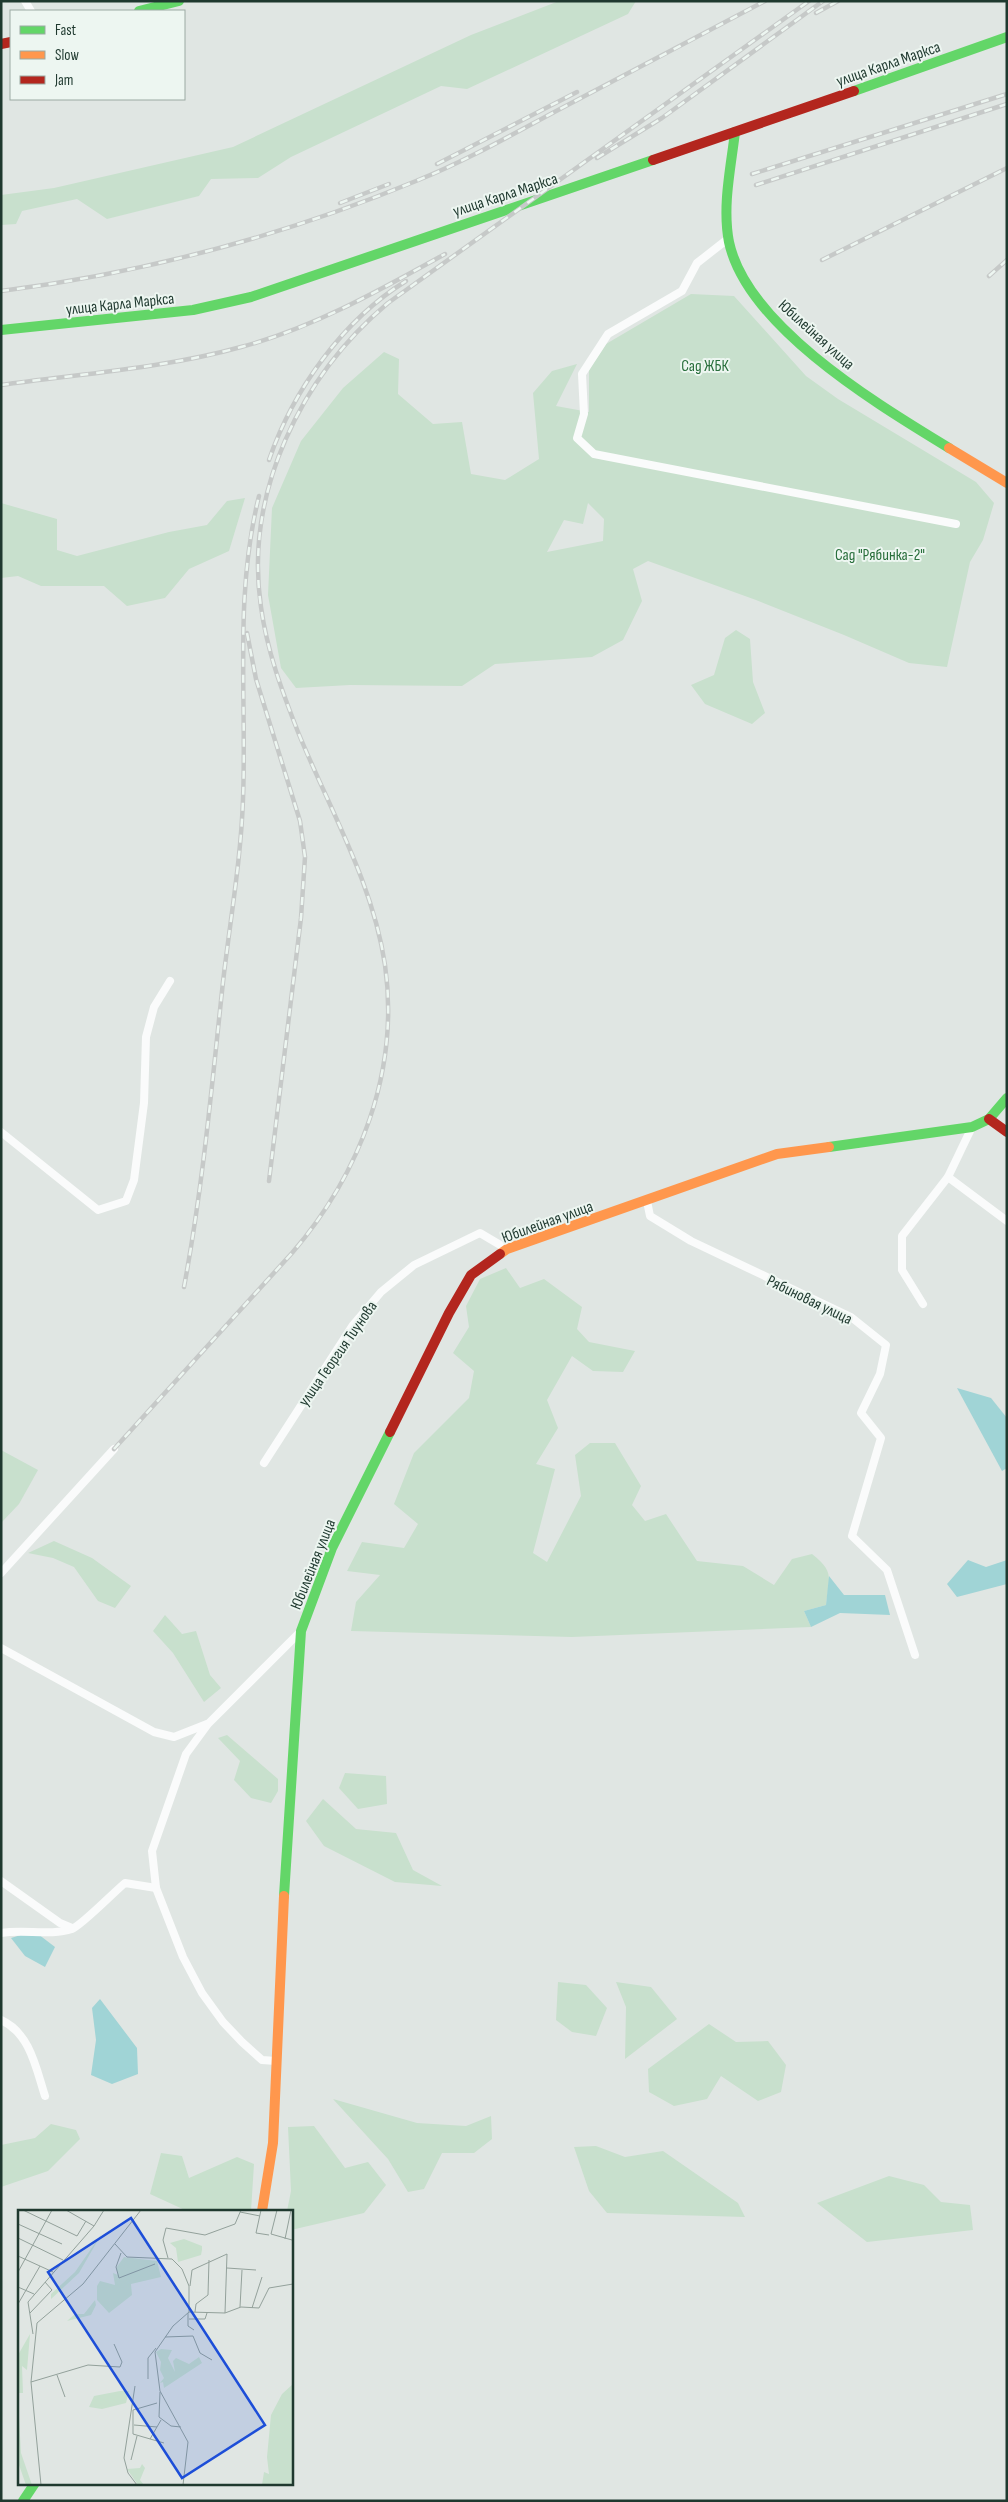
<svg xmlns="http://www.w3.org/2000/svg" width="1008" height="2502" font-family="'Sofia Sans Condensed',sans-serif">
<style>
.green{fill:#c8e0cd;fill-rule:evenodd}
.water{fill:#a0d4d6}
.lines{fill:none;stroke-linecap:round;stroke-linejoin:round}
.street{stroke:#fafbfb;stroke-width:8}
.fast{stroke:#63d668;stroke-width:10}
.slow{stroke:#ff974d;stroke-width:10}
.jam{stroke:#b3261e;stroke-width:10}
.rail-casing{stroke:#c6c9c8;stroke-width:4.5}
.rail{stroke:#edf6f1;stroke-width:2.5;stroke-dasharray:8;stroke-linecap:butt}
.labels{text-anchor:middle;stroke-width:4;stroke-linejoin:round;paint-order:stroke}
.street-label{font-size:16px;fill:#1f392f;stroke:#edf6f1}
.park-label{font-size:16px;fill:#296f3c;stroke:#edf6f1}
.inset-road{fill:none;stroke:#93a19b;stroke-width:1}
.view{fill:#1d4ed8;fill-opacity:0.15;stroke:#1d4ed8;stroke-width:2.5}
.inset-edge{fill:none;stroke:#1f392f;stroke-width:2.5}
</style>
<rect width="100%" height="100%" fill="#e0e6e3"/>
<g class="green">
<path d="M559,1H636L628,14L467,89L441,86L291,157L258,178L211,179L199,196L107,219L77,199L22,211L16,224L1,225V195L54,188L233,147L471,35Z"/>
<path d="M691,294L734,296L806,376L838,399L976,482L994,503L983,540L970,562L947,667L909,663L844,635L756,600L648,561L633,569L642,601L623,640L592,657L495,664L462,686L350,685L296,688L281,668L268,595L272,508L301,441L343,388L384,352L399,359L398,394L433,424L462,422L471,474L505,480L539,459L533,393L552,371L577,364L556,406L589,412V370L606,344ZM588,503L604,519L603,541L547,552L564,520L583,524Z"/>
<path d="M245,498L229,551L189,569L165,598L127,606L104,586H41L18,576L1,578V503L57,519V550L77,556L169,532L207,525L227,501Z"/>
<path d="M736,630L750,639L753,682L765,713L752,724L705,704L691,685L714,675L725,638Z"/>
<path d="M506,1268L520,1288L544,1279L582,1307L577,1329L589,1342L635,1351L623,1372L593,1371L572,1356L547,1400L558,1428L536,1464L555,1469L533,1553L547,1562L581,1496L575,1455L590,1443H615L641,1486L632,1505L645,1521L666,1514L697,1561L743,1566L774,1585L792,1559L812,1554C835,1572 829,1578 826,1605L804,1611L811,1627L572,1637L351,1631L356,1602L380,1575L347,1571L362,1542L404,1548L418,1524L394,1504L414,1453L469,1398L474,1371L453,1353L469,1327L466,1306L480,1279Z"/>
<path d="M1,1450L38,1470L19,1504L1,1523Z"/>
<path d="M54,1541L92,1558L131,1586L115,1608L98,1601L74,1567L53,1558L28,1553Z"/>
<path d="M165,1615L182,1634L196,1631L210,1675L221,1688L204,1702L173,1653L153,1631Z"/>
<path d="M227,1735L278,1779V1791L271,1803L251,1798L234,1780L240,1761L218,1738Z"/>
<path d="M345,1773L386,1776L387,1804L358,1809L339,1788Z"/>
<path d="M323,1799L356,1829L396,1833L413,1870L442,1886L395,1882L324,1846L306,1821Z"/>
<path d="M558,1982L586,1985L607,2008L596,2036L572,2032L556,2020Z"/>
<path d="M616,1982L651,1987L677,2019L625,2059L626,2007Z"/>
<path d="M709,2024L736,2042L768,2041L786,2065L781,2092L758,2101L721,2076L707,2099L674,2106L649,2092L648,2069Z"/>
<path d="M333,2099L417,2123L466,2126L491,2116L492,2139L474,2153H442L424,2189L408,2192L388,2159Z"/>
<path d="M51,2124L76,2130L80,2139L48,2171L1,2187V2145L35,2138Z"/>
<path d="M314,2126L345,2168L368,2162L386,2185L364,2213L291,2230V2211H287L291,2191L288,2127Z"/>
<path d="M596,2146L625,2157L663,2151L738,2203L745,2217L607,2213L589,2191L574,2147Z"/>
<path d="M161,2153L182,2156L189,2178L237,2157L254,2164L251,2211H187L150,2194Z"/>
<path d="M889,2176L924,2185L941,2202L970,2205L973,2230L867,2242L817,2203Z"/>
</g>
<g class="water">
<path d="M957,1388L991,1398L1007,1418V1468L1002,1471Z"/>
<path d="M968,1560L986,1567L1007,1560V1584L957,1597L947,1584Z"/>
<path d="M829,1576L844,1595H885L890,1615L840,1613L811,1627L804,1611L826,1605Z"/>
<path d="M34,1931L55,1947L45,1967L25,1956L11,1938Z"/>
<path d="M100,1999L137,2048L138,2074L112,2084L91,2075L96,2040L92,2008Z"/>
</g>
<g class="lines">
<g class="street">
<path d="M25,1L31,11"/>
<path d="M729,238L697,263L682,291L608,334L582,374L584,414L577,438L594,454L956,524"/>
<path d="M1,1132L98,1210L126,1201L134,1180L144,1103L146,1037L154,1007L170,981"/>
<path d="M948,1177L1007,1221"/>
<path d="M647,1201L650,1216L691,1241L851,1317L886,1345L880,1374L861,1413L881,1438L852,1536L887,1570L915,1655"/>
<path d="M923,1304L902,1270V1236L948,1177L972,1127"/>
<path d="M264,1463L353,1325L381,1292L414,1265L480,1233L507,1249"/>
<path d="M1,1573L114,1449"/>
<path d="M1,1648L154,1732L174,1737L207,1724"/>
<path d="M1,1881L60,1923L72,1928"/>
<path d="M1,1933C24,1929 50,1936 72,1929C82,1925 114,1892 125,1883L156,1888"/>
<path d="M1,2020C30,2033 36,2068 45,2096"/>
<path d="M276,2061L262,2060L242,2042L223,2022L202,1993L183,1957L156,1888L152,1851L186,1754L208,1724L301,1631"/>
</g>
<g class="fast">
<path d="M139,11L179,1"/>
<path d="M854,91L1007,37"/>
<path d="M735,132C731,167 722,206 729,242C747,327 879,405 949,448"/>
<path d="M1,330L193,310L251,297L653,160"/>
<path d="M829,1147L972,1127L989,1119L1007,1098"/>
<path d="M284,1896L301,1631L332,1548L390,1432"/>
<path d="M23,2501L35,2483"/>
</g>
<g class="slow">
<path d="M949,448L1007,483"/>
<path d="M500,1254L507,1249L777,1154L829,1147"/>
<path d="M262,2211L273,2143L284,1896"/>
</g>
<g class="jam">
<path d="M1,44L11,42"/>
<path d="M653,160L854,91"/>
<path d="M989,1119L1007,1132"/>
<path d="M390,1432L449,1313L471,1275L500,1254"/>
</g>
<g class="rail-casing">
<g id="rail">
<path d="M816,13L838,1"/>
<path d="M597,158L662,118L823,1"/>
<path d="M437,164L577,92"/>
<path d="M752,174L1007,94"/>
<path d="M756,185L1007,104"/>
<path d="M340,203L389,184"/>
<path d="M822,260L1007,168"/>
<path d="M989,276L1007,260"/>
<path d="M1,291C144,273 283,236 416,181C466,161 513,134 560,109C629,73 697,37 765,1"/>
<path d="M1,385C79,374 166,368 241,347C313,328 380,290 445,254"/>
<path d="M269,460C293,390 343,320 406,281"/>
<path d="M247,633L256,679L300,821L305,857L301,918L269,1181"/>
<path d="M184,1287C203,1186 212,1084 223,982C230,921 241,860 243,799C247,697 234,596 259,496"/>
<path d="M114,1449L292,1253C360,1174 400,1071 385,965C373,883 329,808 298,732C282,691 267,651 261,607C244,493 301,376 388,303L809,1"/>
</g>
</g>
<use href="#rail" class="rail"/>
</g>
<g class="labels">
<g class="street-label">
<text transform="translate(888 63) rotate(-19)" y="6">улица Карла Маркса</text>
<text transform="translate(505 194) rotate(-18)" y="6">улица Карла Маркса</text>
<text transform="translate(120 303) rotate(-6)" y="6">улица Карла Маркса</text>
<text transform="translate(817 334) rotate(42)" y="6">Юбилейная улица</text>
<text transform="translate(547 1221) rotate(-20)" y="6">Юбилейная улица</text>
<text transform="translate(810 1299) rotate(26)" y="6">Рябиновая улица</text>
<text transform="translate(337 1353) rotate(-55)" y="6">улица Георгия Тиунова</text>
<text transform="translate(312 1564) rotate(-68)" y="6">Юбилейная улица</text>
</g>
<g class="park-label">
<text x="705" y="371">Сад ЖБК</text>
<text x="880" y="560">Сад "Рябинка-2"</text>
</g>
</g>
<g transform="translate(18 2210)">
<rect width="275" height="275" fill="#e0e6e3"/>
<path d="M84,23L61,63L33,89V84L57,62ZM166,29L184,36V40L183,45L160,52L158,38L152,33ZM106,47L139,51L143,67L113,74L114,85L91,103L79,90V76L82,71L97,75L95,63L100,65L98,58ZM77,90L78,95L73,105L49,111L57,104H66ZM12,124L9,160L4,156L5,183H0V145ZM143,139L154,140L150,148L157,162L155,151L158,148L171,154L181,147L184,153L146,178L145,172L142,173L146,168L142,160L143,152L138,142ZM275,174V275H244L246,262L251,264L249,247L253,205L264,184ZM102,181H111L108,193L84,199L71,197L76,186ZM1,207L3,243L14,275H8L0,252ZM124,254L127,258L122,270L126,275H120L109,259L122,258Z" fill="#c8e0cd"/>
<path class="inset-road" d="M5,0L59,26L68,11M48,0L76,16M243,0L238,23L251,25M259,0L253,24L274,30M222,2L242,6M0,14L44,34M0,28L45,50M267,29L273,0M97,34L109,47L154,49L164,59L171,76V102L155,116L137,142L142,181L170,232L165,275M103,43L98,57L101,68L137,54M0,46L35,62M150,48L145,30L148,18L187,25L217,14L223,0M209,58L238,60M0,62L34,0M172,76L174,60L209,44L207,103M0,77L16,84M0,94L22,56M222,97L224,60M234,98L244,67M171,102L207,103L223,97L241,98L251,78L275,74M177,102L178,94L190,85L191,50M12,103L34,80L27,72M170,103V116L176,120M171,109H187L189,103M15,124L10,92L76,16L86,0M147,127L175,126L182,143L194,150M39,165L47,187M130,169V148L138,138M13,172L70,155L102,157L104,152L96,134M117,176L106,248L110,263L119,275M142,182L141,207L153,216L163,217M139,193L115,200V224L146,233M116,215L139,217M132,229L143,210M113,250L119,226M23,275L13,172L19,113L65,74L123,0"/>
<path class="view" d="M113,8L247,215L164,268L30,62Z"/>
<rect width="275" height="275" class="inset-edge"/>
</g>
<rect width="1008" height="2502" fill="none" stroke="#1f392f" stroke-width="5"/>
<rect x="10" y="10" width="175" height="90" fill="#edf6f1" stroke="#9baaa3"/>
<rect x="20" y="26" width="25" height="8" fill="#63d668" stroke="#9baaa3"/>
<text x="55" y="35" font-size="15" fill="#1f392f">Fast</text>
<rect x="20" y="51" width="25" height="8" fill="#ff974d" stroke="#9baaa3"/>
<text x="55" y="60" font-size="15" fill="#1f392f">Slow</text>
<rect x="20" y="76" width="25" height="8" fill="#b3261e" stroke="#9baaa3"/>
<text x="55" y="85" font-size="15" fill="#1f392f">Jam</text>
</svg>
